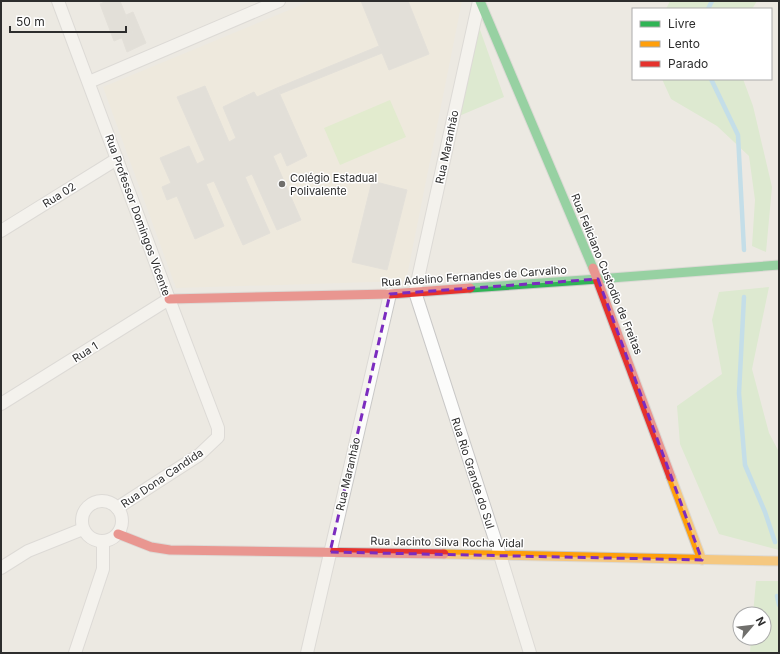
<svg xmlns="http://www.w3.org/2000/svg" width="780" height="654" font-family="Inter,sans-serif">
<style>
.education{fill:#efe9d7}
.green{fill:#c9e8ba}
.pitch{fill:#d4edb7}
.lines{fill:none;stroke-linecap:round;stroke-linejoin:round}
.stream{stroke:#93d0f0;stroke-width:4.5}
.building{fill:#d4d2cd;stroke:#d7d4ce}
.street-casing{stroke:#c9c8c7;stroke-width:14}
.fast-casing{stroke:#c9c8c7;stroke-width:11}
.slow-casing{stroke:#c9c8c7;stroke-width:11}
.jam-casing{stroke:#c9c8c7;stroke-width:11}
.street{stroke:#fcfcfb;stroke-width:12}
.fast{stroke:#30b455;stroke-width:9}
.slow{stroke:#ff9f0a;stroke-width:9}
.jam{stroke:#e5322d;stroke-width:9}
.marked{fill:none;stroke:#7b2cbf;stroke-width:3;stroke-dasharray:8 5;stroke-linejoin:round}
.poi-dot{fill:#706f6c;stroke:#fff;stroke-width:1.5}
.labels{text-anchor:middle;stroke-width:3;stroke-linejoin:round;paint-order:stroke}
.street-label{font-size:11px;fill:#2d2d2d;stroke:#fff}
.poi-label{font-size:11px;fill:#2d2d2d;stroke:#fff;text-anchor:start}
</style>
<rect width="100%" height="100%" fill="#ece9e2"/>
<path class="education" d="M311,1H462L406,281L176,288L103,87Z"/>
<g class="green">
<path d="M670,1H757L752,9H666Z"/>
<path d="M479,27L504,97L459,116Z"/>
<path d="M662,79H743L753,106L772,187L766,252L752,246L755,200L749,156L717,126L671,99Z"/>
<path d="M769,287L752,369L769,433L779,452V550L719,534L680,444L677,406L722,374L712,320L719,292Z"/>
<path d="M756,581H779V653H750L751,638H764V614H753Z"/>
</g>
<path class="pitch" d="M390,100L406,137L340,165L324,128Z"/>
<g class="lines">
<g class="stream">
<path d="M708,9L712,1"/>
<path d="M711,79L738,135L744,250"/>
<path d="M744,297L739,393L745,465L765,512L775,542"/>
<path d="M777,596L779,605"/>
</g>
</g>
<g class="building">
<path d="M107,1H120L133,33L114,41L100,4Z"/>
<path d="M361,1H408L429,54L389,70Z"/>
<path d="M133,12L146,43L127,52L122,38L133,33L126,15Z"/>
<path d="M379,46L382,53L280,94L277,88Z"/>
<path d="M205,86L229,142L236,138L223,107L254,92L257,97L277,88L307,156L287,166L281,152L273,156L301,220L277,230L252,174L245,177L270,233L243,245L214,181L206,184L224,226L195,239L177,196L167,200L162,187L171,183L160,158L189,146L197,164L205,160L177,97Z"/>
<path d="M372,181L407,190L387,270L352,262Z"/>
</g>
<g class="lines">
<g class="street-casing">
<g id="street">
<path d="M58,1L169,299L218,428V437L199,455L117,508"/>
<path d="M479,1L415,292L500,555L530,653"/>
<path d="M89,82L279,1"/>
<path d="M1,231L117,159"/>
<path d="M1,404L169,299"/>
<circle cx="102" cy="521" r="20"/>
<path d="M1,568L28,551L83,529"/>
<path d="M75,653L103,569V542"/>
<path d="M307,653L390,294"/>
</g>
</g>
<g class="fast-casing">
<g id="fast">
<path d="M480,1L593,268"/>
<path d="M470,288L598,279L779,265"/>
</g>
</g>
<g class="slow-casing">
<g id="slow">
<path d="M671,477L702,560"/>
<path d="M444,554L779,561"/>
</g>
</g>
<g class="jam-casing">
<g id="jam">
<path d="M593,268L671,477"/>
<path d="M169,299L390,294L470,288"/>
<path d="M118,534L151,547L170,550L444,554"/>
</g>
</g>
<use href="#street" class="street"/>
<use href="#fast" class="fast"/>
<use href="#slow" class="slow"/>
<use href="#jam" class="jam"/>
</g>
<path d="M0 0H780V654H0ZM598,279L702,560L330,552L390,294Z" fill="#ece9e2" fill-opacity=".55" fill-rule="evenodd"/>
<path class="marked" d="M598,279L702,560L330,552L390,294Z"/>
<circle class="poi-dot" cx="282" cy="184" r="4"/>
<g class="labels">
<g class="street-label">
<text transform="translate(447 147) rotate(-78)" y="4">Rua Maranhão</text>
<text transform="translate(59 195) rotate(-32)" y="4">Rua 02</text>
<text transform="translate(138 215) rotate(70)" y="4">Rua Professor Domingos Vicente</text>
<text transform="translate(607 274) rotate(68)" y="4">Rua Feliciano Custodio de Freitas</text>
<text transform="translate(474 276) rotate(-4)" y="4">Rua Adelino Fernandes de Carvalho</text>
<text transform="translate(85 352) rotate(-32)" y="4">Rua 1</text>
<text transform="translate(473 473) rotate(72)" y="4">Rua Rio Grande do Sul</text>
<text transform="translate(348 474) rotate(-77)" y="4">Rua Maranhão</text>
<text transform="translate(162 478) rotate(-34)" y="4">Rua Dona Candida</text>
<text transform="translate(447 542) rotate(1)" y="4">Rua Jacinto Silva Rocha Vidal</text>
</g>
<g class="poi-label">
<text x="290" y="182">Colégio Estadual<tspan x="290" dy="13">Polivalente</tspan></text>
</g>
</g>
<rect width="780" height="654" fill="none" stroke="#2d2d2d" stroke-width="4"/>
<rect x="632" y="8" width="140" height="72" fill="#ffffff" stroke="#ababab"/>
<rect x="640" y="21" width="20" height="6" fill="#30b455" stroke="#ababab"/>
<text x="668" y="28" font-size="12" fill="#2d2d2d">Livre</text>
<rect x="640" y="41" width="20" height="6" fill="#ff9f0a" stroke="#ababab"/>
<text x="668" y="48" font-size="12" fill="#2d2d2d">Lento</text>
<rect x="640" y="61" width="20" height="6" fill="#e5322d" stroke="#ababab"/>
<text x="668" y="68" font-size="12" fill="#2d2d2d">Parado</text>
<g transform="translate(752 626) rotate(62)"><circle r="19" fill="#ffffff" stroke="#ababab"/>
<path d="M0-3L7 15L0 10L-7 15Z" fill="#706f6c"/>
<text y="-6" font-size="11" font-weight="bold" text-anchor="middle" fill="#2d2d2d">N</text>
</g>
<path d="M10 26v6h116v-6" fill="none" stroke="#2d2d2d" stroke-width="2"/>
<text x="16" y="26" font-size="12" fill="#2d2d2d" stroke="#ffffff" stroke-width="3" paint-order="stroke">50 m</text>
</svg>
